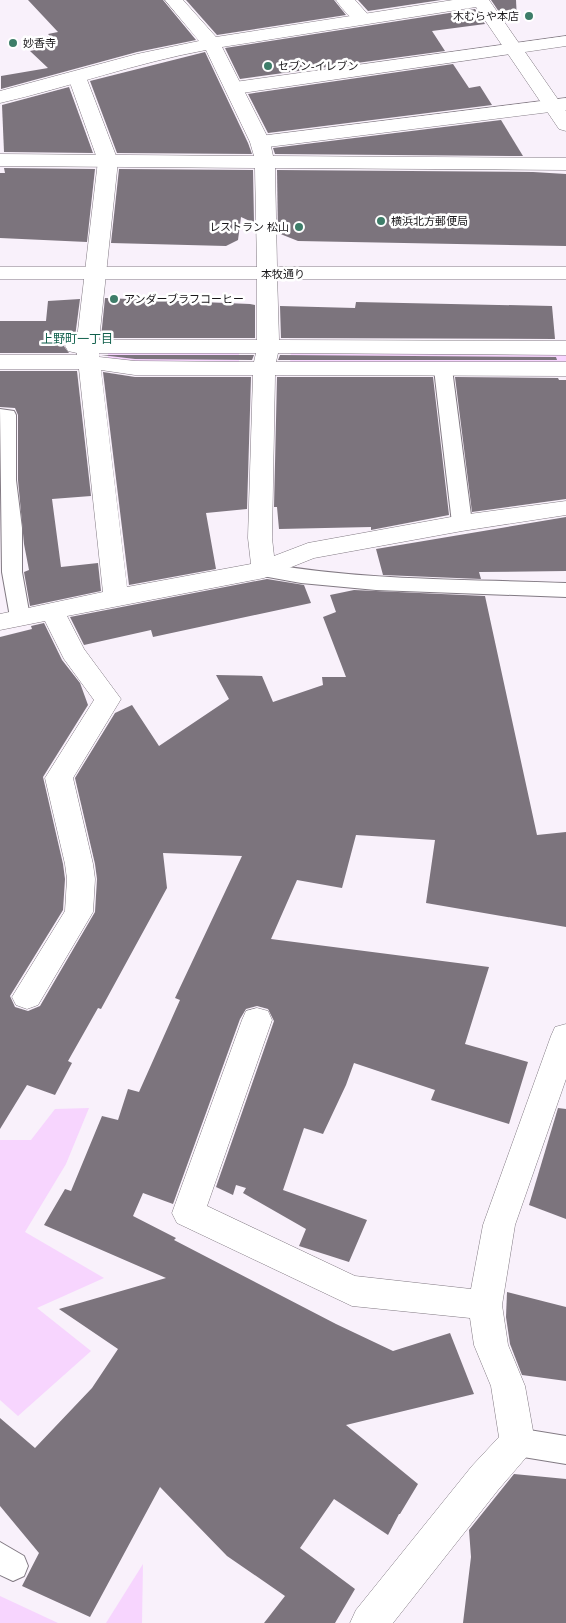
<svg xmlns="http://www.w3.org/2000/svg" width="566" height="1623" font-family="'Noto Serif','Noto Sans JP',serif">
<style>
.green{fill:#f7d5fe}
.building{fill:#7c747d}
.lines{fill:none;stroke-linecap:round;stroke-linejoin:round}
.lane-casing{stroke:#827a83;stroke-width:2}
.street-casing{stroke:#827a83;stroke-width:1}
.secondary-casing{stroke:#827a83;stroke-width:1}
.lane{fill:#fff;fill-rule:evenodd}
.street{fill:#fff;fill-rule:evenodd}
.secondary{fill:#fff;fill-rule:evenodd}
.poi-dot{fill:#3e7d69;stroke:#fff;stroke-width:2}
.labels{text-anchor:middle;stroke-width:5;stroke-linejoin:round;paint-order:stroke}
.far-poi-label{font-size:11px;fill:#1a181b;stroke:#fff;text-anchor:start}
.far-street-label{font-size:11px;fill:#1a181b;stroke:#fff}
.far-neighbourhood-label{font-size:12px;fill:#10604c;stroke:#fff}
</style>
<rect width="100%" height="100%" fill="#f9f1fb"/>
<g class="green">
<path d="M108,351H239V363L130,362L108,358Z"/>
<path d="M291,351L566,352V364L290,363Z"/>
<path d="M89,1108L66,1164L25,1232L104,1278L37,1308L91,1351L18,1416L0,1400V1140H31L55,1109Z"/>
<path d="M143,1564L142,1623H106Z"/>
<path d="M0,1596L58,1623H0Z"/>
</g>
<g class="building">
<path d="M28,0H163L196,40L137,52L1,89V76L48,68L30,51L35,50L30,45L35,44L32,41L50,36L48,34L58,32Z"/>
<path d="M186,0H334L346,15L217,35Z"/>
<path d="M358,0H441L368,11Z"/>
<path d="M491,0H516L517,20L506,22Z"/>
<path d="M475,9L485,24L432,31L445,51L240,79L225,48Z"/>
<path d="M205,52L248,143L252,154L117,153L90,81Z"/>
<path d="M453,64L469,88L480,86L492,105L268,133L248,94Z"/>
<path d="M69,87L93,153L4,152L2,105Z"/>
<path d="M501,120L523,156L275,154L273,148Z"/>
<path d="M4,168L95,169L87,242L0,238V173H5Z"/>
<path d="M119,169L253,170L254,223L241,217L238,240L226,246L111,243Z"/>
<path d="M277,170L533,172L566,174V246L298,241L278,233Z"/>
<path d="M105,298L250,304L255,305V338H101Z"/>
<path d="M80,299L75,337L68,339L63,345L69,353H0V321H46L48,301Z"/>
<path d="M356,302L552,306L555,339L281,338L280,306L355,308Z"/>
<path d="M101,355H254L252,360L135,359Z"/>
<path d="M280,355L556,357L557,360H278Z"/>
<path d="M0,371H77L91,496L52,499L61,567L98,563L101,591L30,606L24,572L29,570L24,544L18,480V415L15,408L0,407Z"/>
<path d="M103,372L135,377H251L247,509L206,513L216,569L129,585Z"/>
<path d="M277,377H433L449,515L371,530V527L279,529L277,507H274Z"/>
<path d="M455,377L558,378L559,380H566V499L472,512Z"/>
<path d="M566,517V571L479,572L481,579L383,575L376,549Z"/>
<path d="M267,579L304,585L311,603L153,637L151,630L84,645L70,617Z"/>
<path d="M354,590L485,596L537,835L566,832V927L426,903L435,840L356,835L342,888L297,880L271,939L489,967L465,1044L528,1062L509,1124L431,1100L435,1090L354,1063L346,1085L323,1134L304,1128L283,1190L367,1220L349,1262L299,1246L306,1229L243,1193L246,1188L236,1185L233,1195L216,1187L274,1021L268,1009L257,1006L246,1009L240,1019L173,1204L143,1193L133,1216L176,1238L174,1240L336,1324L393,1351L450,1333L474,1394L346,1425L418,1484L400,1514H399L388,1535L334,1499L300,1548L355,1589L335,1623H264L285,1596L227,1556L160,1487L90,1617L22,1586L39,1553L0,1506V1418L35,1448L92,1388L118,1349L59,1309L166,1278L44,1225L65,1189L71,1191L102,1116L118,1120L128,1089L139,1092L180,1000L175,998L242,856L163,853L167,888L101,1009L98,1008L68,1061L72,1063L55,1095L27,1085L0,1129V637L32,629L31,626L44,623L62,660L80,683L88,705L43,777L63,864L65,879L63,910L10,996L15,1007L28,1011L40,1006L95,912L97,879L95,864L75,778L115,713L132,705L159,746L229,699L216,675L262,676L273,702L323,685L322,677H346L323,617L336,612L330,595Z"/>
<path d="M558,1108L566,1109V1219L529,1205Z"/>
<path d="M507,1292L566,1307V1381L522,1375L510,1344L506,1317Z"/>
<path d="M514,1474L566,1479V1623H463L471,1557L469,1530Z"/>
</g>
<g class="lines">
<g class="lane-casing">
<g id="lane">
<path d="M443,364L449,365L452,369L472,523L469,527L462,529L455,527L452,523L434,369L437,365Z"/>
<path d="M0,409L14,411L16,415V480L22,528V572L30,617L27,622L20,624L13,622L10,617L2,572Z"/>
<path d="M264,563C364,581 465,579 566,583V597L376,590L301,583L257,575L254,570L257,565Z"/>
<path d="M517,1428L566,1436V1464L517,1456L507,1452L503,1442L507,1432Z"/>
<path d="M0,1542L24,1556L28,1566L24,1576L13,1581L0,1575Z"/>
</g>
</g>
<g class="street-casing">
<g id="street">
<path d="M336,0H355L372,19L369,23C355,26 344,11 336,0Z"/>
<path d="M566,36V46L235,94L228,92L226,88L228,84L235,82Z"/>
<path d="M77,71L83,73L86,77L118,161L99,340H257V274L260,270L267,268L274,270L277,274L279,340L566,341V355L278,353L276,362H566V376L275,375L272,538L274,556L308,543L462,515L566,501V515L462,531L314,558L264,578L67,616L84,649L121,699L73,778L93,864L95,879L93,912L38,1005L27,1009L16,1005L12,997L65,911L67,879L65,864L45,778L94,700L64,659L45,621L0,630V614L103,592L79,369H0V355H77V353L68,351L65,346L68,341L77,339L98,161L68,77L71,73ZM99,353H256L254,362L135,361L99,357ZM101,370L135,375H253L248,538L251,564L127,587Z"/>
<path d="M566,98V110L260,148L253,146L250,142L253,138L260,136Z"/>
<path d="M257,1008L268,1011L272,1020L207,1206L355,1276L471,1289L483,1225L551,1036L555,1027L566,1024V1079L515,1225L502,1305L508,1345L525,1386L535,1442L529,1454L498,1490L393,1623H350L356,1610L472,1466L499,1437L491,1386L474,1345L470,1318L352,1306L177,1223L172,1213L242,1020L246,1011Z"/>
</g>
</g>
<g class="secondary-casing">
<path id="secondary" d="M165,0H183L216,37L453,0H489L566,111V131L559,129L476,7L222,47L270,142L273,156L566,158V170L275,168L277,267H566V279H0V267H257L255,168L0,166V154L254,156L250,142L206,50C136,63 69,87 0,103V91L137,54L199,41Z"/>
</g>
<use href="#lane" class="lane"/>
<use href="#street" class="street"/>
<use href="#secondary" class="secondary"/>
</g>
<g class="poi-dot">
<circle cx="529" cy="16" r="5"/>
<circle cx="13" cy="43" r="5"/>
<circle cx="268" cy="66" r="5"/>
<circle cx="381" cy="221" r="5"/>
<circle cx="299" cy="227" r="5"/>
<circle cx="114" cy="299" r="5"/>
</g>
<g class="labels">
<g class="far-poi-label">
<text x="519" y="20" text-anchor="end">木むらや本店</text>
<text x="23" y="47">妙香寺</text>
<text x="278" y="70">セブン-イレブン</text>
<text x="391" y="225">横浜北方郵便局</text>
<text x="289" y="231" text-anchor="end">レストラン 松山</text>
<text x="124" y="303">アンダーブラフコーヒー</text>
</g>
<g class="far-street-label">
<text x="283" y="278">本牧通り</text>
</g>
<g class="far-neighbourhood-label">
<text x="77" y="343">上野町一丁目</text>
</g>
</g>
</svg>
